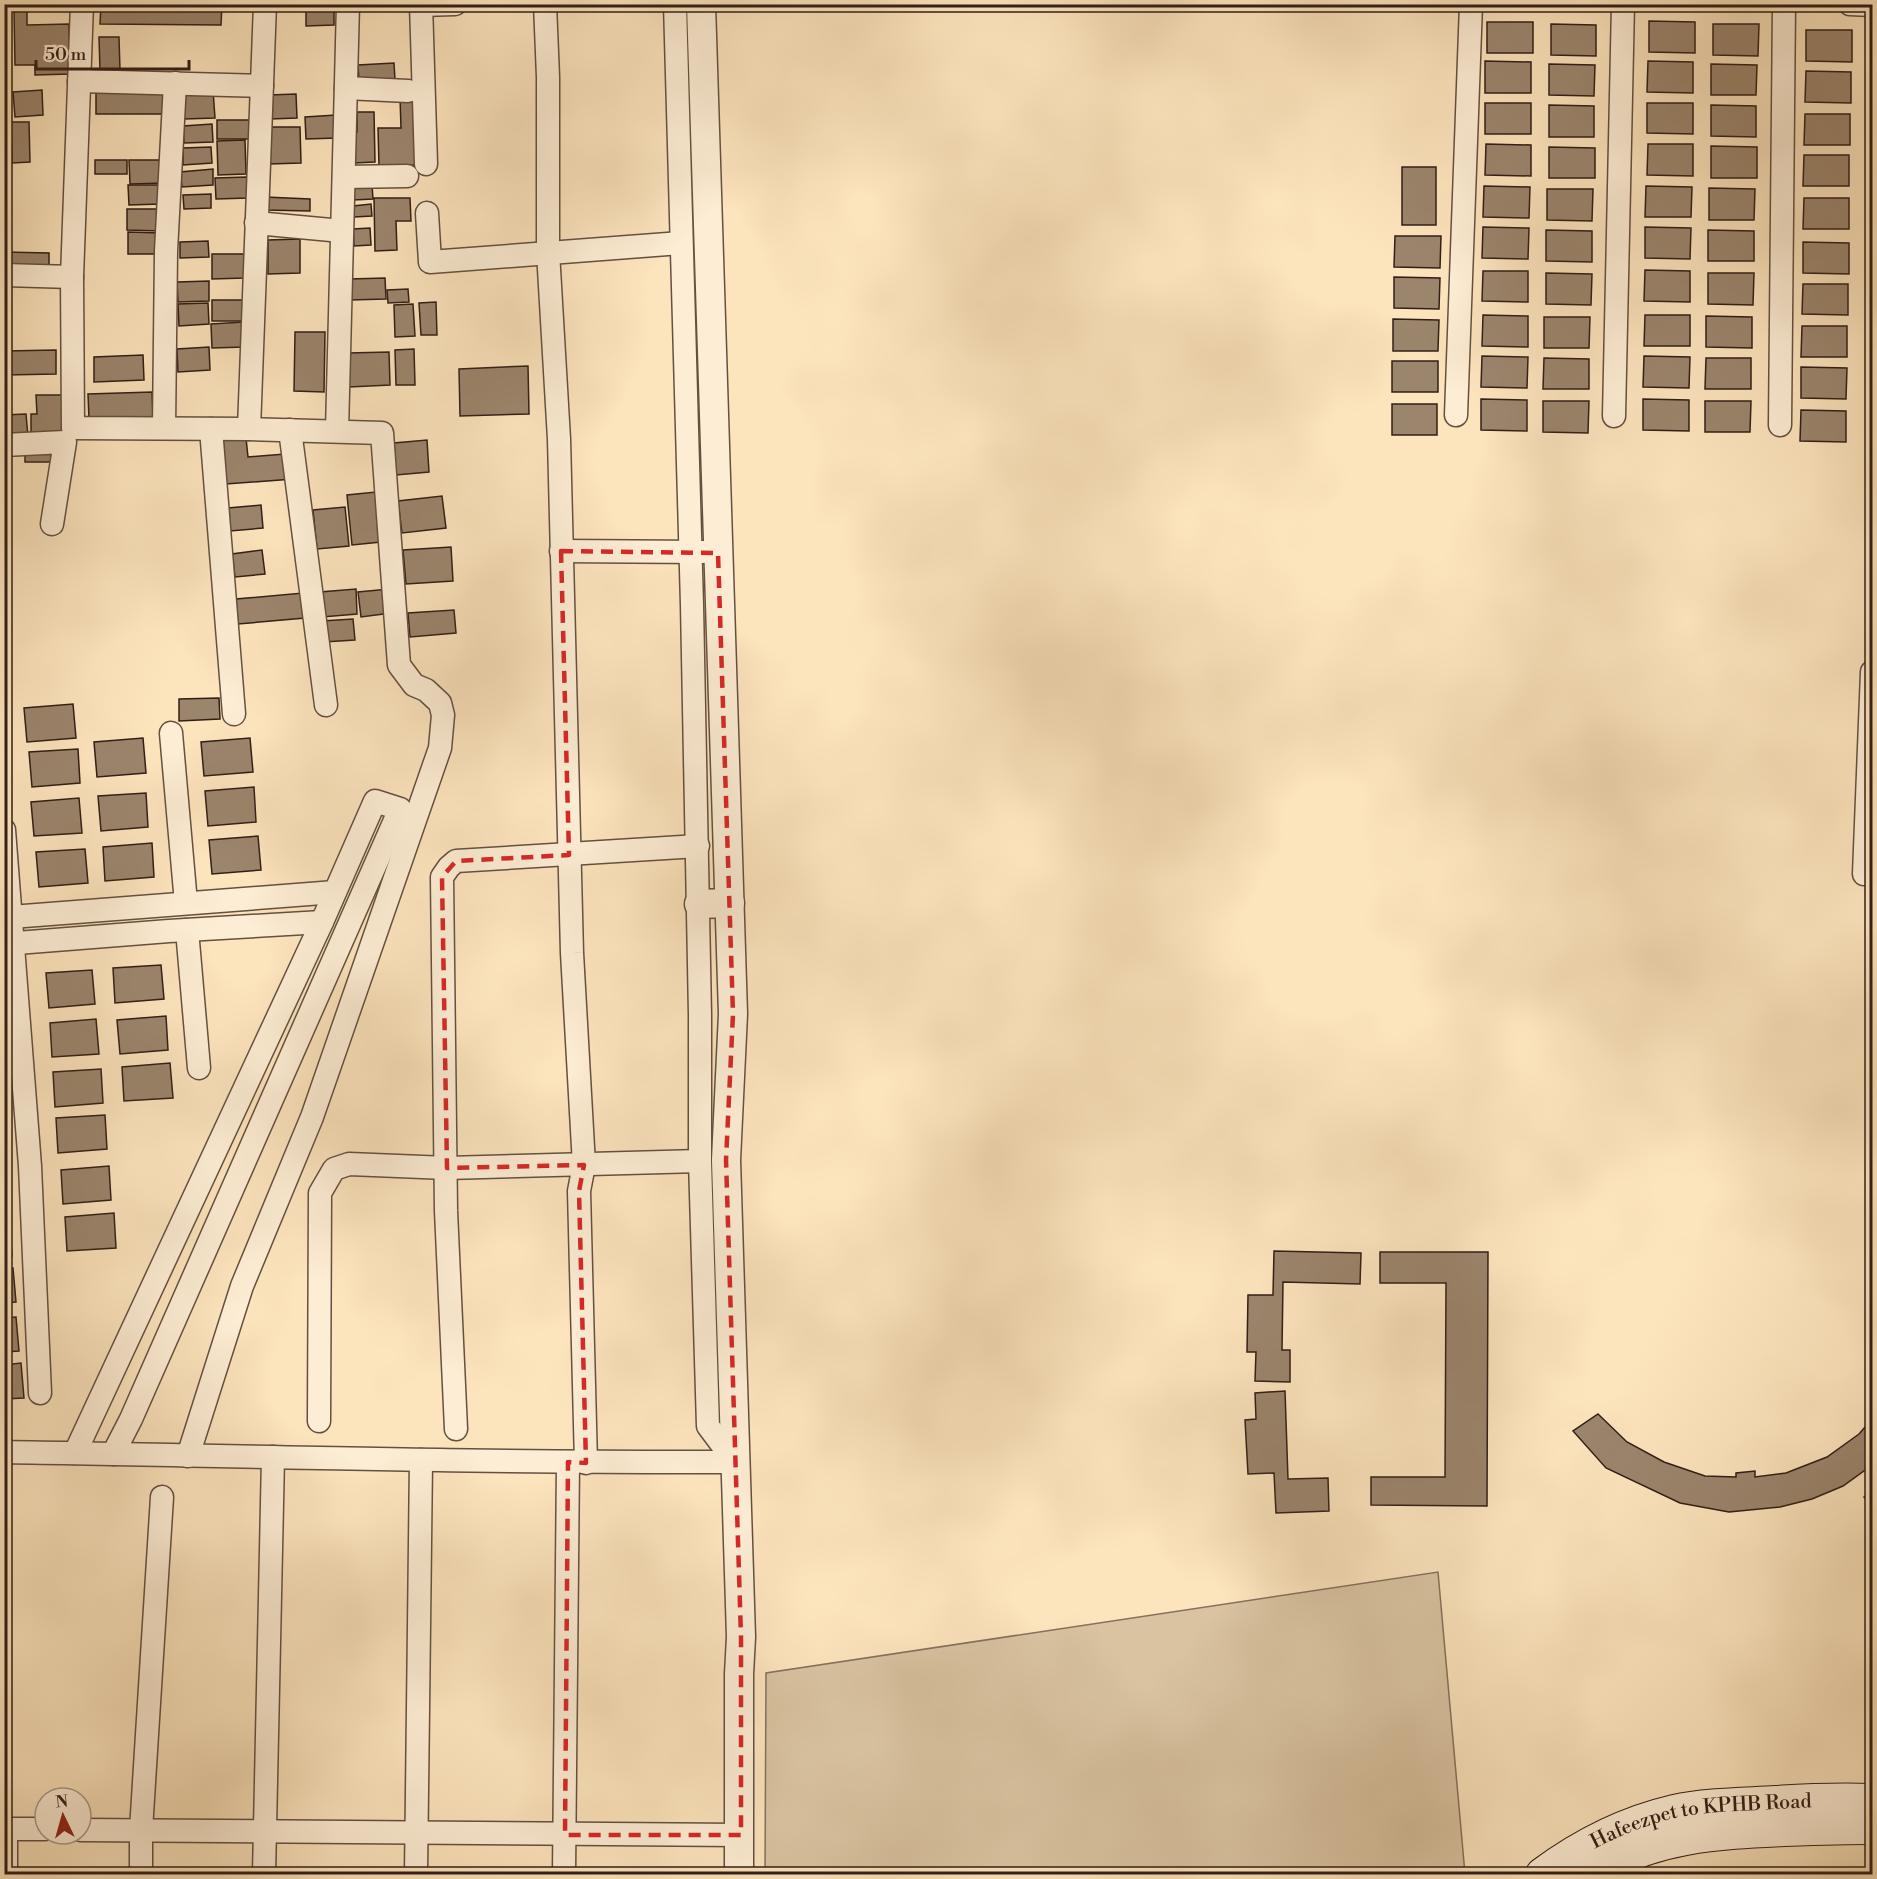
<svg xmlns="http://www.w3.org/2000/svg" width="1877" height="1879" font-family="'Libre Bodoni',serif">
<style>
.green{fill:#d9c3a1;stroke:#85715c;stroke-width:1.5}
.building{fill:#9b856d;stroke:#311f16;stroke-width:1.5}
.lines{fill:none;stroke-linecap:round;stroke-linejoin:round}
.minor-casing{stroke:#645040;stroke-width:25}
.tertiary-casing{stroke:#645040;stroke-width:31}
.secondary-casing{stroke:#311f16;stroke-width:34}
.minor{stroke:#fdedd4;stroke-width:22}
.tertiary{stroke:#fdedd4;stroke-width:28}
.secondary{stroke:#fdedd4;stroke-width:32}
.marked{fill:none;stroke:#d62828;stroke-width:4.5;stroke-dasharray:12 8;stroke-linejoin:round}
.labels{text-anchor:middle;stroke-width:4.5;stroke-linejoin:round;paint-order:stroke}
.street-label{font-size:20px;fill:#311f16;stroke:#fdedd4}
</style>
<rect width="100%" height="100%" fill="#fce4bd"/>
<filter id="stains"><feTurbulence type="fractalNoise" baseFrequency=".00333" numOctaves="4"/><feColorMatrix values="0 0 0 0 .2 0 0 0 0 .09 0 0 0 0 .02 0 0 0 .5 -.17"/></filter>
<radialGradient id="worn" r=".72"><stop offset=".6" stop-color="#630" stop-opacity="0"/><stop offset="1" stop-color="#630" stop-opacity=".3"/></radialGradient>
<path class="green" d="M1438,1572L1465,1874H765L766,1673Z"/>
<g class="building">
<path d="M101,4H222L221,25L100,24Z"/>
<path d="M306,6H334V25L306,26Z"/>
<path d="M14,11H27V25L69,24L70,74L35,75V65H15Z"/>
<path d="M1649,21L1695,22V53L1649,52Z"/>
<rect x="1487" y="22" width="46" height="31"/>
<path d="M1551,24L1596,25V56L1551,55Z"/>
<path d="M1713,24H1759L1758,56L1713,55Z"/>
<path d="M1806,30H1852V62L1806,61Z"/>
<path d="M99,37H119L120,70H100Z"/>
<path d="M1485,61L1531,62V93H1485Z"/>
<path d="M1648,61L1693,62V93L1647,92Z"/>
<path d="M394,63L395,80L359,82L358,65Z"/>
<path d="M1549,64L1595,65L1594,96L1549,95Z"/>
<path d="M1711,64L1757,65L1756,95H1711Z"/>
<path d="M1806,71L1851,72V103L1805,102Z"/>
<path d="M4,77H9L10,96H4Z"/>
<rect x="96" y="89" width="69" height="25"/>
<path d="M42,90L43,115L15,117L13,92Z"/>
<path d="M213,90L215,118L184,119L183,91Z"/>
<path d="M296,94L297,118L270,119L269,95Z"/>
<path d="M400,97H417L418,165L379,166L378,128H401Z"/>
<rect x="1485" y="103" width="46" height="31"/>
<path d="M1647,103H1693V134L1647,133Z"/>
<path d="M1549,105L1594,106V137H1549Z"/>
<path d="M1711,105L1756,106V137L1711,136Z"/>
<path d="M357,112H374L375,162L354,163L353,132H357Z"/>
<path d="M1805,114H1850V145H1804Z"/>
<path d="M336,115L337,138L306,139L305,117Z"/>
<rect x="217" y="120" width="34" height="19"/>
<path d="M11,122H29L30,162L12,163Z"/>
<path d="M212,124L213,142L184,143L183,126Z"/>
<path d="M268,127H300L301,163L269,164Z"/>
<path d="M245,140L246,174L218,175L217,141Z"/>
<path d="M1486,144L1531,145V176L1485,175Z"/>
<path d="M1648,144H1693V176L1647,175Z"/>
<path d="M1711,146L1757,147V178H1711Z"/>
<path d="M211,147L212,163L183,165V148Z"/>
<path d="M1549,147L1595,148V178H1549Z"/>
<path d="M1804,155H1849V186H1803Z"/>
<rect x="95" y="160" width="32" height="14"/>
<path d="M129,160H164V183L130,184Z"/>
<rect x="1402" y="167" width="34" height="58"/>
<path d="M213,169V185L182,187L180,172Z"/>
<path d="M247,177L248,198L216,199L215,178Z"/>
<path d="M128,185H161V204L129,205Z"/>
<path d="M372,185L373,199L353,200L352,186Z"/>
<path d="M1484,186L1530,187L1529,218L1483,217Z"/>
<path d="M1646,186L1692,187L1691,217H1645Z"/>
<path d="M1709,188L1755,189L1754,220H1709Z"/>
<path d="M1547,189H1593L1592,221L1547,220Z"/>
<path d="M211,194V208L184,209L183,195Z"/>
<path d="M265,197L310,199V211L265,210Z"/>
<path d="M374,198H410L411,221H396L397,250L375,251Z"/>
<path d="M1804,198H1849V229H1803Z"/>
<path d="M371,204L372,216L354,217L353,206Z"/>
<path d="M127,209H161V231L127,230Z"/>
<path d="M1483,227L1529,228L1528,259L1482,258Z"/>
<path d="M1645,227L1691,228L1690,259L1645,258Z"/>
<path d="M370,228L371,245L354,246L353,229Z"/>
<path d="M1546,230L1592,231V262L1546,261Z"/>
<path d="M1708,230L1754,231V261H1708Z"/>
<path d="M128,232L161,233L160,254H128Z"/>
<path d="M1395,236H1441L1440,268L1394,267Z"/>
<path d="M300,239V273L268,274V240Z"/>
<path d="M208,241L209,257L180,258V242Z"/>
<path d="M1803,242L1849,243V274L1803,273Z"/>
<path d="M4,252L49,253V272L4,271Z"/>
<path d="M212,254H245V278L212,279Z"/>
<path d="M1645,270L1690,271V302L1644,301Z"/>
<path d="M1483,271H1528V302L1482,301Z"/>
<path d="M1546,273L1592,274L1591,305L1546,304Z"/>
<path d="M1708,273H1754L1753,305L1708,304Z"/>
<path d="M1394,277L1440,278L1439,309L1394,308Z"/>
<path d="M385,278L386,299L350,300V279Z"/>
<path d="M209,281V301L178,302L177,282Z"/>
<path d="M1803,284H1848V315L1802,314Z"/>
<path d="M408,289L409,302L388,303L387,290Z"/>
<path d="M212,300H245L246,321H212Z"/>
<path d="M436,302L437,335H421L419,303Z"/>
<path d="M208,303L209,324L179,326L178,304Z"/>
<path d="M413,304L415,336L395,337L394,305Z"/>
<path d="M1483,315L1528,316V347L1482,346Z"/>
<path d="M1645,315H1690V346H1644Z"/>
<path d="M1706,316L1752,317V348L1706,347Z"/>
<path d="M1544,317H1590L1589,348H1544Z"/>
<path d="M1393,319L1439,320L1438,351H1393Z"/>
<path d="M244,322L245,347L212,348L211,324Z"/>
<path d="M1802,326H1847V357H1801Z"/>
<path d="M295,332H325L324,392L294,391Z"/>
<path d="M209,347L210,370L178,372L177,349Z"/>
<path d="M414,349L415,385H396L395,350Z"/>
<path d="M56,350V374L5,375V351Z"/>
<path d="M389,352L390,385L349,387L348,353Z"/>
<path d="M143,355L144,380L94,382V357Z"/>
<path d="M1482,356L1528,357L1527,388L1481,387Z"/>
<path d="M1644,356L1690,357L1689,388L1643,387Z"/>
<path d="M1544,358L1589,359V389H1543Z"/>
<path d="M1706,358H1751V389H1705Z"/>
<rect x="1392" y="361" width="46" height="31"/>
<path d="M528,366L529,414L460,416L459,369Z"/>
<path d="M1801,367L1847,368L1846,399L1801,398Z"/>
<path d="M152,392L153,417L89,419L88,394Z"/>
<path d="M36,395H62L63,439L31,440V414H37Z"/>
<path d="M1481,399L1527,400V431L1481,430Z"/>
<path d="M1643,399L1689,400V431L1643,430Z"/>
<path d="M1543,401H1589L1588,433L1543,432Z"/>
<path d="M1705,401H1751L1750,432H1705Z"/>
<rect x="1392" y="404" width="45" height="31"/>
<path d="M1801,410L1846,411V442L1800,441Z"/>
<path d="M26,414L28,437L5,438L4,415Z"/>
<path d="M246,438L248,457L285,454L293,479L226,484L223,440Z"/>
<path d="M427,440L429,472L396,475L394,443Z"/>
<path d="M57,445V462H25V446Z"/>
<path d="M376,492L381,542L352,545L347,495Z"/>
<path d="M442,496L446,528L402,533L398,501Z"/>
<path d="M261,505L263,528L230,531L228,508Z"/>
<path d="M345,507L349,546L317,549L313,510Z"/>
<path d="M451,547L453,581L406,584L403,550Z"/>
<path d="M262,550L265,574L235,577L232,554Z"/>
<path d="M356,589L357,614L322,617L320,592Z"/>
<path d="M389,589L391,613L361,617L358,592Z"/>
<path d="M303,593L305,618L238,624L236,599Z"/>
<path d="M454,610L456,633L410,637L408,613Z"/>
<path d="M353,619L355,640L324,642L322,621Z"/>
<path d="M219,698L220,719L179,721V699Z"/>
<path d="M73,704L76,738L27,742L24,708Z"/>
<path d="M143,738L146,773L97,777L94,742Z"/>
<path d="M250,738L253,772L204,776L201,742Z"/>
<path d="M78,749L80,783L32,787L29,752Z"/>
<path d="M254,787L256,822L208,826L205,791Z"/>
<path d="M146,793L148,827L101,831L98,796Z"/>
<path d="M79,798L82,833L34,836L31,802Z"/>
<path d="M258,836L261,870L212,874L209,840Z"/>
<path d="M152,843L154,877L105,881L103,847Z"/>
<path d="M85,849L88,883L39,887L36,852Z"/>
<path d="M161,965L164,999L115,1003L113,968Z"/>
<path d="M92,970L95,1004L49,1008L46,973Z"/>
<path d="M166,1016L168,1050L120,1054L117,1020Z"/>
<path d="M96,1019L99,1054L52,1057L50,1023Z"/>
<path d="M170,1063L173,1098L124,1101L122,1067Z"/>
<path d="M101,1069L103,1103L55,1107L53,1072Z"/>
<path d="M105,1115L107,1149L58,1153L56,1118Z"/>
<path d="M109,1166L111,1200L63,1204L61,1170Z"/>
<path d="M114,1213L116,1248L67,1251L65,1217Z"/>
<path d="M9,1221L12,1256L4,1257V1222Z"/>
<path d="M1274,1251L1361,1253L1360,1284L1283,1282L1282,1350H1290V1382L1255,1381L1256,1352H1247L1248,1295H1273Z"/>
<path d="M1380,1252H1488L1487,1506L1371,1505V1477H1445L1446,1283H1380Z"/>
<path d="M4,1268H13L16,1302L4,1303Z"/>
<path d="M16,1317L19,1351L4,1352V1318Z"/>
<path d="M21,1363L24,1398L4,1399V1365Z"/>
<path d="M1285,1391L1288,1479L1328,1478L1329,1511L1276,1513L1274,1473L1248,1474L1245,1420L1256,1419L1255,1393Z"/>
<path d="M1598,1414L1627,1442L1664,1462L1705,1476L1736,1477V1473L1755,1471V1477L1786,1473L1827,1457L1859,1434L1872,1419V1465L1843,1486L1812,1499L1780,1507L1729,1512L1680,1503L1606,1468L1573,1431Z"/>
<path d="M1872,1490V1507L1864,1497Z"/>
</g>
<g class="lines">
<g class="minor-casing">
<g id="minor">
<path d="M421,4L426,164"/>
<path d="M545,4L548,77V252L559,439L572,953L584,1165L579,1191L586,1463"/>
<path d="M675,4L692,605L700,1015V1161L708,1426L735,1462"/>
<path d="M1850,4L1872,5"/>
<path d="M421,5L455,4"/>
<path d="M79,81L262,86"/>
<path d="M346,88L408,91"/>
<path d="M344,177L407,176"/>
<path d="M427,213L430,262L681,243"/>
<path d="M256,223L342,231"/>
<path d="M4,275L72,277L82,4"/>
<path d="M72,277L73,428L249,429L382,433L399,665L414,685L426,690L440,703L443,715L440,748L312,1117L242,1286L188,1456"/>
<path d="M1456,415L1471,4"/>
<path d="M1614,416L1623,4"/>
<path d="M1780,425L1784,4"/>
<path d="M164,428L166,251L175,83"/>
<path d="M211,429L234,714"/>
<path d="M249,429L265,4"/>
<path d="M290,430L326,705"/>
<path d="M337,431L348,4"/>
<path d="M4,445L65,442L52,524"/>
<path d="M561,551L703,552"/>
<path d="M171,733L186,903"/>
<path d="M4,830L30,1166L40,1393"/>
<path d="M1864,874L1872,672"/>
<path d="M11,917L335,892"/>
<path d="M187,930L199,1068"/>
<path d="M4,944L169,931L322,922"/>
<path d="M319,1421L320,1193L334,1169L349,1164L447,1168L700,1161"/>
<path d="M456,1429L446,1211L442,877L449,867L456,861L698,846"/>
<path d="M4,1452C248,1456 492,1463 735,1462"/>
<path d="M75,1453L322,922L375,801L400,809L131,1419L113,1454"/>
<path d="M81,1830L741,1835"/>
<path d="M6,1874V1829H45"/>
<path d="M141,1874V1830L162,1497"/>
<path d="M264,1874L273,1457"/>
<path d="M416,1874L421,1460"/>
<path d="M564,1874L568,1462"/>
</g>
</g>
<g class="tertiary-casing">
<g id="tertiary">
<path d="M701,4L733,1014L726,1160L741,1637L739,1674V1874"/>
<path d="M699,904L730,903"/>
</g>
</g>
<g class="secondary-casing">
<g id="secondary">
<path id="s1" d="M1542,1874C1581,1845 1627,1822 1674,1811C1707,1804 1742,1804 1776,1802C1808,1800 1840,1799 1872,1800"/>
<path d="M1595,1874C1650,1836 1720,1833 1785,1830C1814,1829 1843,1828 1872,1828"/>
</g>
</g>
<use href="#minor" class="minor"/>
<use href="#tertiary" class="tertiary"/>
<use href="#secondary" class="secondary"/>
</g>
<path class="marked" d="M561,551L718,553L733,1014L726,1160L741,1637V1835H565L568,1462L586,1463L579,1191L584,1165L447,1168L442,877L456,861L569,855Z"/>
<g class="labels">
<g class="street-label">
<text dy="7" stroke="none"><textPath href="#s1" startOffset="172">Hafeezpet to KPHB Road</textPath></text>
</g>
</g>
<rect width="1877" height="1879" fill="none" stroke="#fce4bd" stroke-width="24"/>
<rect x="6" y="6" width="1865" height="1867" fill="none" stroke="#311f16" stroke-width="3"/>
<rect x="12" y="12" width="1853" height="1855" fill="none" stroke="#311f16" stroke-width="1.5"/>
<g transform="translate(63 1816) rotate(355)"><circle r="28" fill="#fdedd4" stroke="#ab9b88" stroke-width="1.5"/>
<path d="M0-4.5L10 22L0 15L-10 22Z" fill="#8f2418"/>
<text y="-9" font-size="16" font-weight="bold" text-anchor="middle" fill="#311f16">N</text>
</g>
<path d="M36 60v9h153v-9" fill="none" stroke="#311f16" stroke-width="3"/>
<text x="45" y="60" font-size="18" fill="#311f16" stroke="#fdedd4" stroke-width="4.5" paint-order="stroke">50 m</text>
<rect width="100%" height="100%" filter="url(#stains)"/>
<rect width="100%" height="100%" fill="url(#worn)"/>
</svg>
